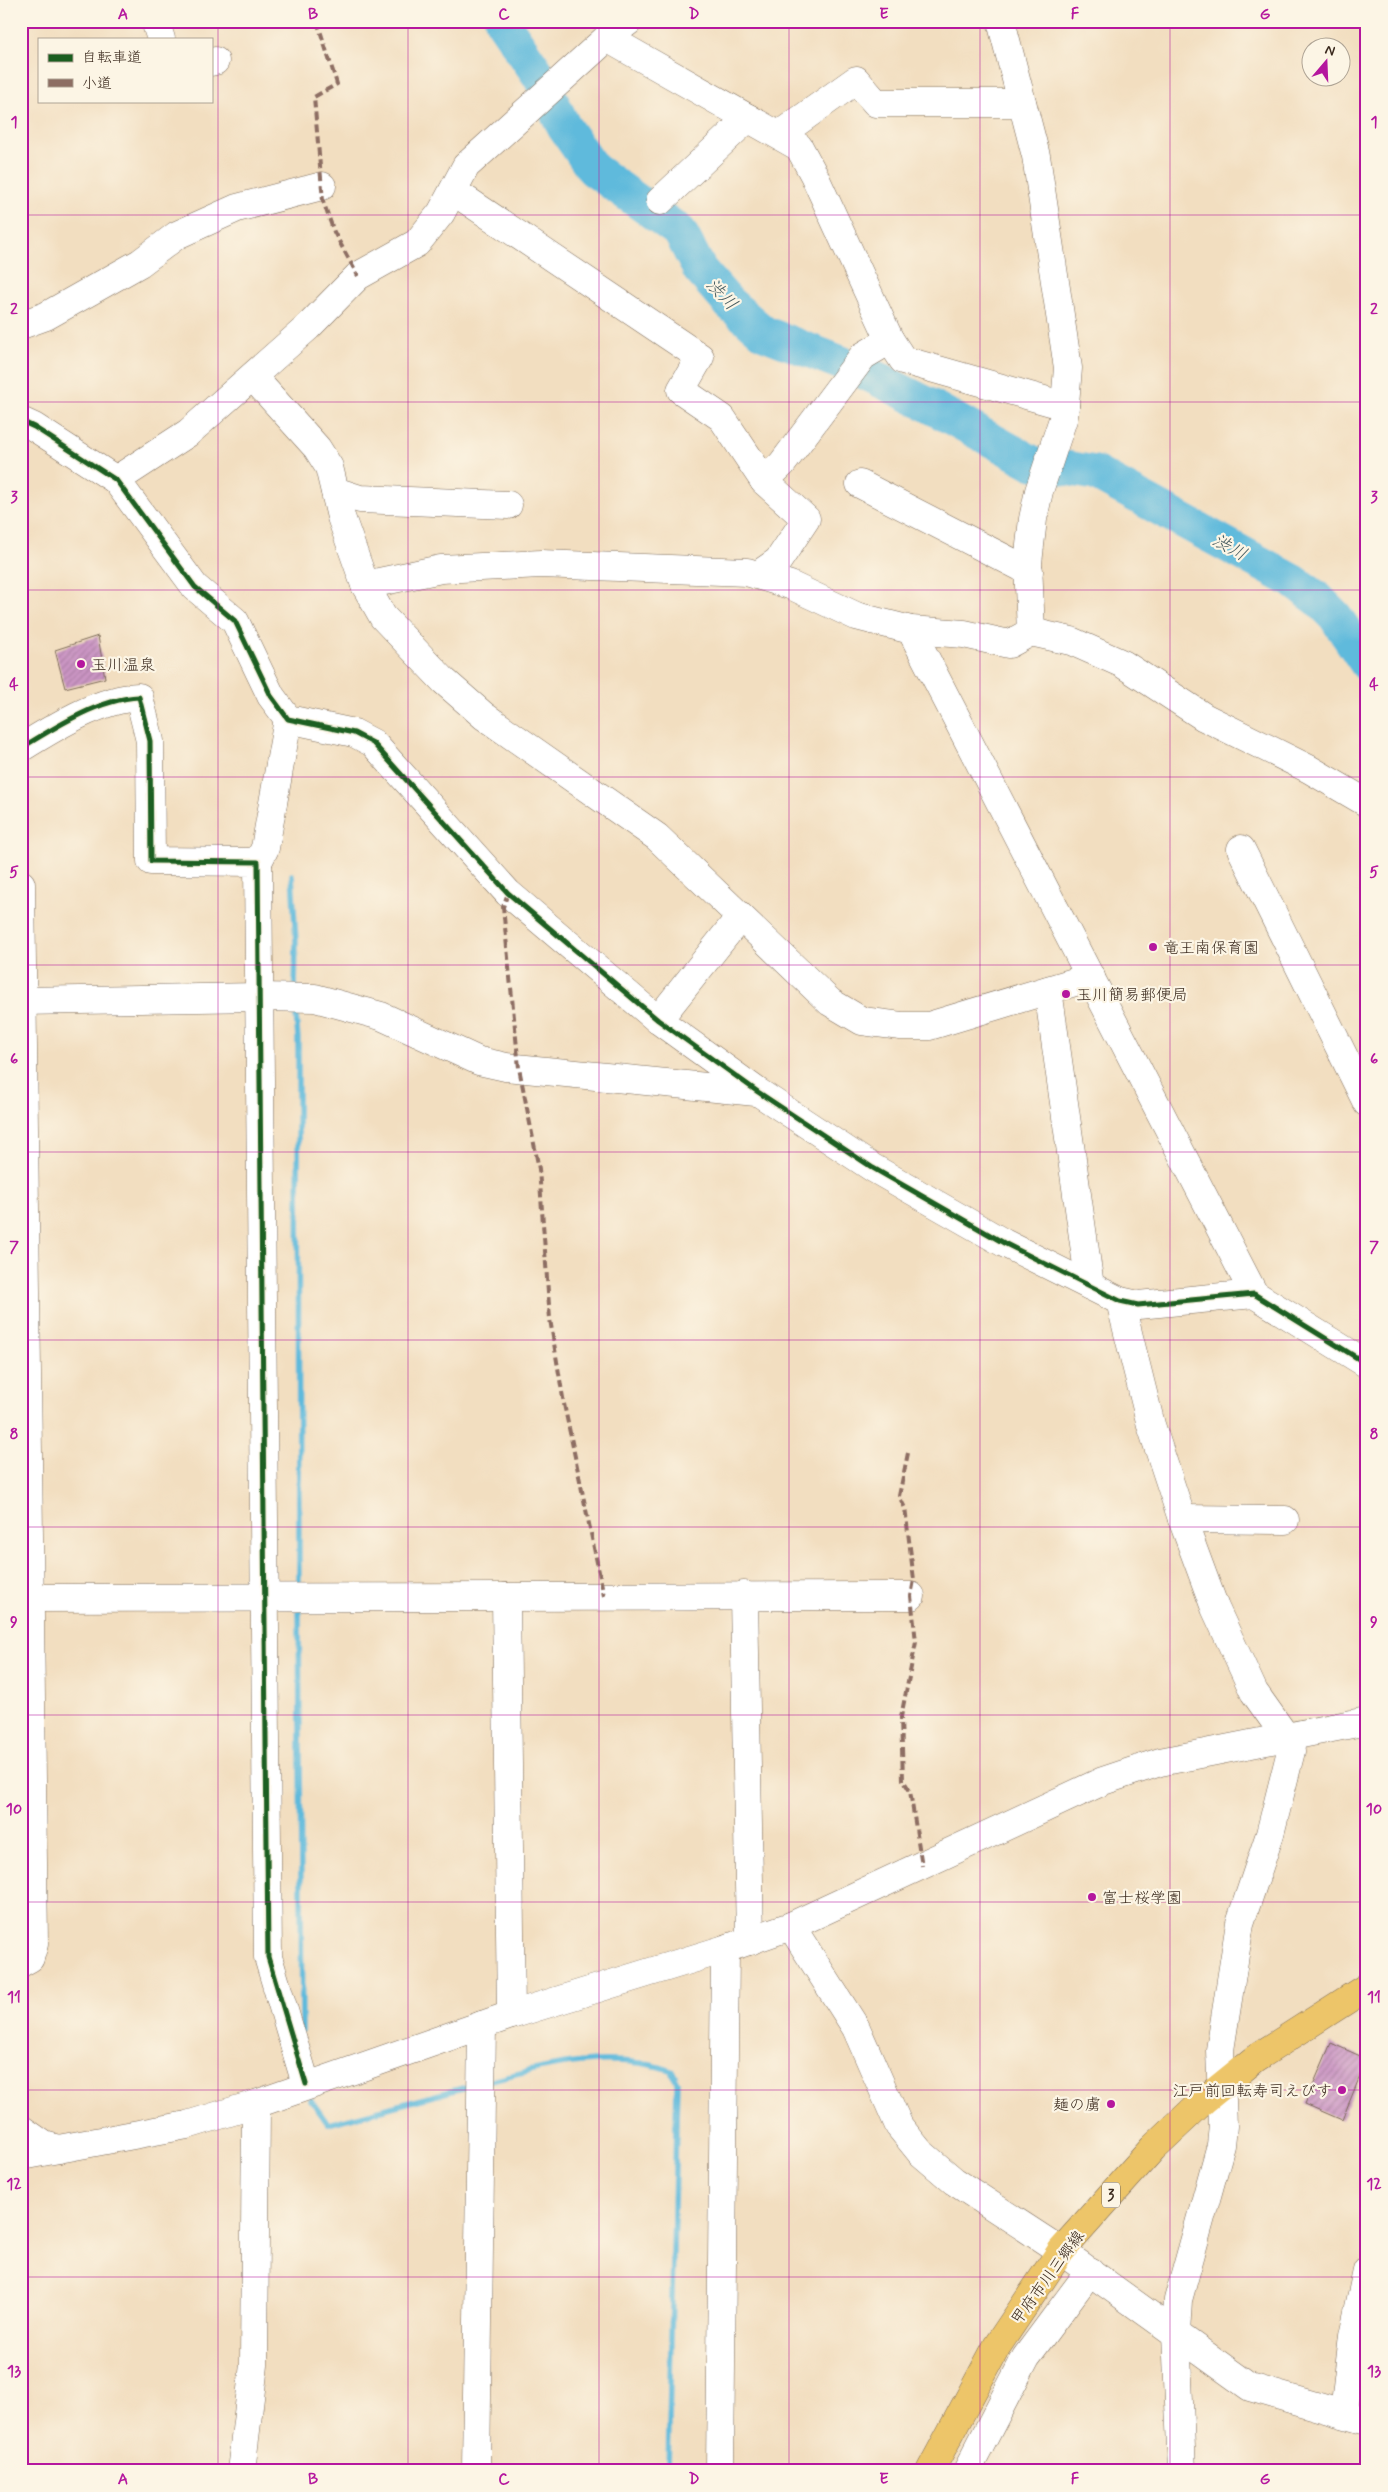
<svg xmlns="http://www.w3.org/2000/svg" width="1388" height="2492" font-family="Mynerve,'Klee One',sans-serif">
<style>
.lines{fill:none;stroke-linecap:round;stroke-linejoin:round}
.stream{stroke:#5ebadc;stroke-width:5.5}
.river{stroke:#5ebadc;stroke-width:35}
.building{fill:url(#building-hatch)}
.minor-casing{stroke:#7b6957;stroke-width:29}
.major-casing{stroke:#7b6957;stroke-width:29}
.minor{stroke:#fff;stroke-width:28}
.major{stroke:#edc569;stroke-width:28}
.quiet{stroke:#8d6e63;stroke-width:4;stroke-dasharray:8 4;stroke-linecap:butt}
.cycleway-casing{stroke:#fcf5e5;stroke-width:8}
.cycleway{stroke:#1b5e20;stroke-width:5}
.grid{fill:none;stroke:#b5179e;stroke-width:1;stroke-opacity:0.55}
.poi-dot{fill:#b5179e;stroke:#fcf5e5;stroke-width:2}
.labels{text-anchor:middle;stroke-width:4.5;stroke-linejoin:round;paint-order:stroke}
.shield{fill:#fcf5e5;stroke:#75675a;stroke-width:1}
.shield-label{font-size:15px;font-weight:bold;fill:#3b2a1e}
.poi-label{font-size:16px;fill:#3b2a1e;stroke:#fcf5e5;text-anchor:start}
.street-label{font-size:16px;fill:#3b2a1e;stroke:#fcf5e5}
.water-label{font-size:18px;font-style:italic;fill:#475c60;stroke:#fcf5e5}
.neatline{fill:none;stroke:#b5179e;stroke-width:2}
.grid-label{font-size:16px;text-anchor:middle;font-weight:bold;fill:#b5179e}
</style>
<defs>
<pattern id="building-hatch" width="6" height="6" patternUnits="userSpaceOnUse" patternTransform="scale(1.25)"><rect width="6" height="6" fill="#cb95c4"/><path d="M-1 1l2-2M0 6l6-6M5 7l2-2" fill="none" stroke="#a67a9f"/></pattern>
</defs>
<rect width="100%" height="100%" fill="#fcf5e5"/>
<filter id="ink" filterUnits="userSpaceOnUse"><feTurbulence type="fractalNoise" baseFrequency=".02" numOctaves="2"/><feDisplacementMap in="SourceGraphic" scale="10" xChannelSelector="R" yChannelSelector="G"/><feConvolveMatrix kernelMatrix="1 2 1 2 8 2 1 2 1" color-interpolation-filters="sRGB"/></filter>
<filter id="wash" filterUnits="userSpaceOnUse"><feTurbulence type="fractalNoise" baseFrequency=".0096" numOctaves="4" result="noise"/><feDisplacementMap in="SourceGraphic" scale="20" xChannelSelector="R" yChannelSelector="G"/><feGaussianBlur stdDeviation="1.12" result="paint"/><feColorMatrix in="noise" values="0 0 0 0 0 0 0 0 0 0 0 0 0 0 0 0 0 1.4 0 .05"/><feComposite in="paint" operator="in"/></filter>
<g filter="url(#wash)">
<rect width="100%" height="100%" fill="#f2dec0"/>
<g class="lines">
<g class="stream">
<path d="M292,875L296,942L295,990"/>
<path d="M295,1004L298,1038L299,1590"/>
<path d="M299,1604L302,2030"/>
<path d="M488,2081C548,2065 613,2050 673,2071L676,2075L672,2074L677,2082L668,2471"/>
<path d="M311,2100L328,2124L474,2085"/>
</g>
<g class="river">
<path d="M502,21L540,77L564,127L593,169L680,232L700,270L729,303L764,333L862,371L923,402L1033,463"/>
<path d="M1066,468L1095,473L1293,581L1318,599L1335,616L1367,664"/>
</g>
</g>
<g id="blocks">
<g class="building">
<path d="M98,636L105,678L65,688L55,650Z"/>
<path d="M1331,2043L1367,2059L1342,2120L1305,2104Z"/>
</g>
</g>
</g>
<g filter="url(#ink)">
<use href="#blocks" fill-opacity="0" stroke="#7b6957" stroke-width="1"/>
<g class="lines">
<g class="minor-casing">
<g id="minor">
<path d="M155,21L161,39"/>
<path d="M1001,21L1036,156L1068,368L1064,416L1039,491L1033,519L1028,563L1031,632"/>
<path d="M607,38L799,147L814,175L890,340L903,360L1065,406"/>
<path d="M211,62L215,61"/>
<path d="M779,135L856,80L876,103H1022"/>
<path d="M453,191L700,357L681,390L722,418L764,481L782,464L863,356L890,340"/>
<path d="M660,201L748,118"/>
<path d="M21,325L46,316L140,263L177,235L237,208L322,186"/>
<path d="M253,377L317,448L329,467L341,517L365,585L383,617L444,681L484,716L657,837L830,1002L862,1021L901,1026H929L1091,977"/>
<path d="M21,421L34,427L116,480L195,587L235,621L271,696L288,719L354,733L373,743L508,893L658,1020L758,1092L873,1168L1004,1243L1120,1301L1138,1305L1254,1294L1367,1364"/>
<path d="M116,480L188,433L308,327L358,276L417,243L441,213L466,166L607,38L629,21"/>
<path d="M860,484L1029,571"/>
<path d="M335,491L360,499L508,505"/>
<path d="M758,575L778,561L806,519L764,481"/>
<path d="M365,585L441,569L541,564L747,572L790,585L856,616L911,630L964,634L1009,644L1031,632L1071,641L1123,664L1204,717L1309,769L1367,803"/>
<path d="M911,630L1254,1294"/>
<path d="M21,748C55,727 99,699 139,697L150,741L151,861L258,862L268,1957L306,2084"/>
<path d="M1241,849L1367,1103"/>
<path d="M258,862L265,848L288,719"/>
<path d="M21,884L34,1944L30,1958L21,1963"/>
<path d="M1048,990L1090,1286"/>
<path d="M21,1001L259,997L315,998L381,1016L479,1061L506,1067L756,1092"/>
<path d="M658,1020L740,917"/>
<path d="M1120,1301L1151,1425L1182,1519L1215,1608L1254,1692L1286,1737L1291,1751L1270,1834L1240,1923L1220,2050L1223,2126L1221,2145L1178,2300L1176,2333L1182,2471"/>
<path d="M1182,1519L1285,1520"/>
<path d="M744,1595L750,1941"/>
<path d="M506,1597L511,2015"/>
<path d="M21,1598L911,1596"/>
<path d="M791,1926L856,2028L899,2126L920,2152L954,2181L1061,2251L1250,2387L1367,2421"/>
<path d="M21,2129L44,2145L58,2149"/>
<path d="M21,2156L187,2125L256,2104L511,2015L725,1949L791,1926L1103,1781L1160,1762L1367,1721"/>
<path d="M1344,2414L1353,2335L1367,2271"/>
<path d="M241,2471L254,2365L256,2104"/>
<path d="M476,2471L482,2025"/>
<path d="M720,2471L725,1949"/>
<path d="M967,2471L1026,2357L1090,2271"/>
</g>
</g>
<g class="major-casing">
<path id="major" d="M930,2471L997,2346L1061,2251L1153,2148L1203,2101L1256,2058L1367,1987"/>
</g>
<use href="#minor" class="minor"/>
<use href="#major" class="major"/>
<g class="quiet">
<path d="M317,21L337,84L314,97L323,201L334,232L358,276"/>
<path d="M508,893L503,907L519,1068L539,1169L550,1319L564,1404L604,1596"/>
<path d="M908,1453L899,1496L905,1508L914,1580L911,1596L916,1642L901,1717L903,1780L910,1791L922,1866"/>
</g>
<g class="cycleway-casing">
<g id="cycleway">
<path d="M21,421L34,427L116,480L195,587L235,621L271,696L288,719L354,733L373,743L508,893L658,1020L758,1092L873,1168L1004,1243L1120,1301L1138,1305L1254,1294L1367,1364"/>
<path d="M21,748C55,727 99,699 139,697L150,741L151,861L258,862L268,1957L306,2084"/>
</g>
</g>
<use href="#cycleway" class="cycleway"/>
</g>
</g>
<path class="grid" d="M218,21V2471M408,21V2471M599,21V2471M789,21V2471M980,21V2471M1170,21V2471M21,215H1367M21,402H1367M21,590H1367M21,777H1367M21,965H1367M21,1152H1367M21,1340H1367M21,1527H1367M21,1715H1367M21,1902H1367M21,2090H1367M21,2277H1367"/>
<g class="poi-dot">
<circle cx="81" cy="664" r="5"/>
<circle cx="1153" cy="947" r="5"/>
<circle cx="1066" cy="994" r="5"/>
<circle cx="1092" cy="1897" r="5"/>
<circle cx="1342" cy="2090" r="5"/>
<circle cx="1111" cy="2104" r="5"/>
</g>
<g class="labels">
<rect class="shield" x="1102" y="2182.5" width="18" height="25" rx="4"/>
<g class="shield-label">
<text x="1111" y="2200">3</text>
</g>
<g class="poi-label">
<text x="91" y="670">玉川温泉</text>
<text x="1163" y="953">竜王南保育園</text>
<text x="1076" y="1000">玉川簡易郵便局</text>
<text x="1102" y="1903">富士桜学園</text>
<text x="1332" y="2096" text-anchor="end">江戸前回転寿司えびす</text>
<text x="1101" y="2110" text-anchor="end">麺の虜</text>
</g>
<g class="street-label">
<text transform="translate(1047 2277) rotate(-54)" y="6">甲府市川三郷線</text>
</g>
<g class="water-label">
<text transform="translate(722 294) rotate(46)" y="6">渋川</text>
<text transform="translate(1230 547) rotate(29)" y="6">渋川</text>
</g>
</g>
<rect width="1388" height="2492" fill="none" stroke="#fcf5e5" stroke-width="55"/>
<rect x="38" y="38" width="175" height="65" fill="#fcf5e5" stroke="#afa495"/>
<rect x="48" y="54" width="25" height="8" fill="#1b5e20" stroke="#afa495"/>
<text x="82" y="62" font-size="15" fill="#3b2a1e">自転車道</text>
<rect x="48" y="79" width="25" height="8" fill="#8d6e63" stroke="#afa495"/>
<text x="82" y="88" font-size="15" fill="#3b2a1e">小道</text>
<g transform="translate(1326 62) rotate(19)"><circle r="24" fill="#fcf5e5" stroke="#afa495"/>
<path d="M0-4L9 19L0 12L-9 19Z" fill="#b5179e"/>
<text y="-8" font-size="14" font-weight="bold" text-anchor="middle" fill="#3b2a1e">N</text>
</g>
<rect x="28" y="28" width="1332" height="2436" class="neatline"/>
<g class="grid-label">
<text x="123" y="19">A</text>
<text x="313" y="19">B</text>
<text x="504" y="19">C</text>
<text x="694" y="19">D</text>
<text x="884" y="19">E</text>
<text x="1075" y="19">F</text>
<text x="1265" y="19">G</text>
<text x="14" y="127">1</text>
<text x="1374" y="127">1</text>
<text x="14" y="314">2</text>
<text x="1374" y="314">2</text>
<text x="14" y="502">3</text>
<text x="1374" y="502">3</text>
<text x="14" y="689">4</text>
<text x="1374" y="689">4</text>
<text x="14" y="877">5</text>
<text x="1374" y="877">5</text>
<text x="14" y="1064">6</text>
<text x="1374" y="1064">6</text>
<text x="14" y="1252">7</text>
<text x="1374" y="1252">7</text>
<text x="14" y="1439">8</text>
<text x="1374" y="1439">8</text>
<text x="14" y="1627">9</text>
<text x="1374" y="1627">9</text>
<text x="14" y="1814">10</text>
<text x="1374" y="1814">10</text>
<text x="14" y="2002">11</text>
<text x="1374" y="2002">11</text>
<text x="14" y="2189">12</text>
<text x="1374" y="2189">12</text>
<text x="14" y="2376">13</text>
<text x="1374" y="2376">13</text>
<text x="123" y="2484">A</text>
<text x="313" y="2484">B</text>
<text x="504" y="2484">C</text>
<text x="694" y="2484">D</text>
<text x="884" y="2484">E</text>
<text x="1075" y="2484">F</text>
<text x="1265" y="2484">G</text>
</g>
</svg>
